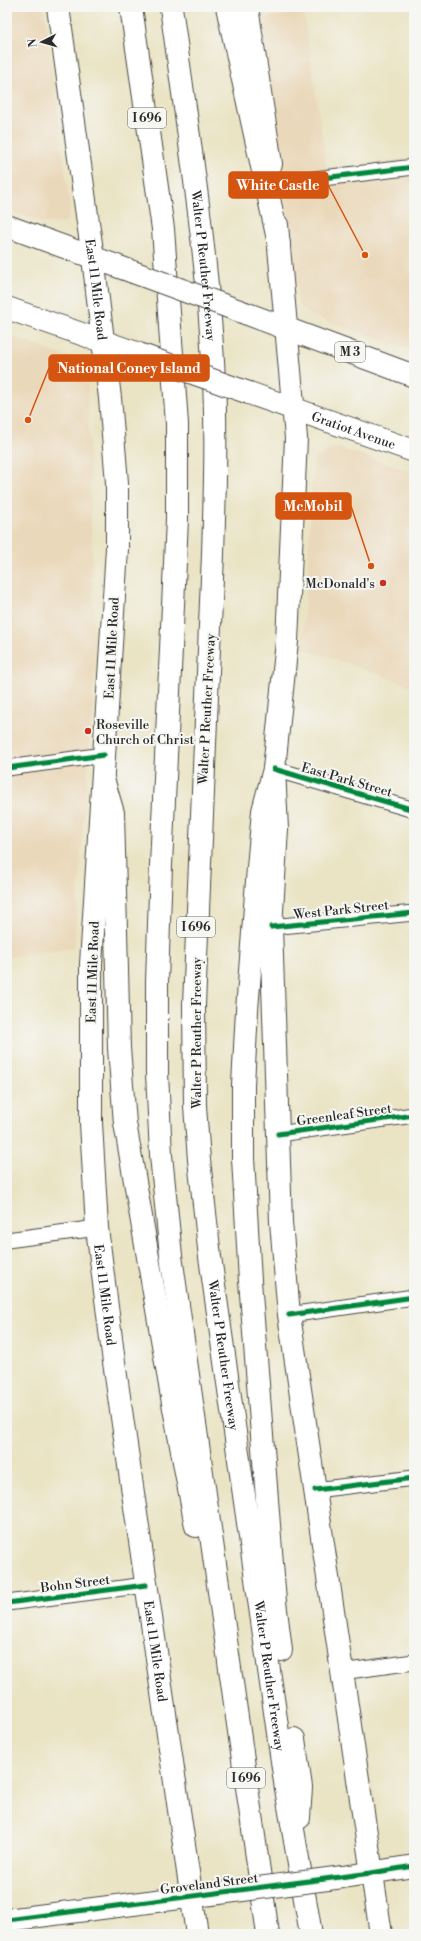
<svg xmlns="http://www.w3.org/2000/svg" width="421" height="1941" font-family="'Libre Bodoni',serif">
<style>
.built{fill:#ead8ba}
.lines{fill:none;stroke-linecap:round;stroke-linejoin:round}
.street-casing{stroke:#484742;stroke-width:17}
.secondary-casing{stroke:#484742;stroke-width:24}
.primary-casing{stroke:#484742;stroke-width:24}
.highway-casing{stroke:#484742;stroke-width:24}
.street{stroke:#fff;stroke-width:15}
.secondary{stroke:#fff;stroke-width:22}
.primary{stroke:#fff;stroke-width:22}
.highway{stroke:#fff;stroke-width:22}
.secondary-bridge-casing{stroke:#484742;stroke-width:24;stroke-linecap:butt}
.primary-bridge-casing{stroke:#484742;stroke-width:24;stroke-linecap:butt}
.secondary-bridge{stroke:#fff;stroke-width:22}
.primary-bridge{stroke:#fff;stroke-width:22}
.cycleway-casing{stroke:#f6f6f2;stroke-width:8}
.cycleway{stroke:#00873e;stroke-width:5}
.poi-dot{fill:#c8321e;stroke:#f6f6f2;stroke-width:1.5}
.labels{text-anchor:middle;stroke-width:4;stroke-linejoin:round;paint-order:stroke}
.shield{fill:#f6f6f2;stroke:#686867;stroke-width:1}
.shield-label{font-size:12px;font-weight:bold;fill:#2b2b2b}
.street-label{font-size:13px;fill:#2b2b2b;stroke:#f6f6f2}
.poi-label{font-size:13px;fill:#2b2b2b;stroke:#f6f6f2;text-anchor:end}
.leader{fill:none;stroke:#d5540f;stroke-width:1.5}
.callout-dot{fill:#d5540f;stroke:#f6f6f2;stroke-width:1.5}
.callout{fill:#d5540f;stroke:#d5540f;stroke-width:1.5}
.callout-label{font-size:14px;text-anchor:middle;font-weight:bold;fill:#fff}
</style>
<rect width="100%" height="100%" fill="#f6f6f2"/>
<filter id="ink" filterUnits="userSpaceOnUse"><feTurbulence type="fractalNoise" baseFrequency=".025" numOctaves="2"/><feDisplacementMap in="SourceGraphic" scale="8" xChannelSelector="R" yChannelSelector="G"/><feConvolveMatrix kernelMatrix="1 2 1 2 8 2 1 2 1" color-interpolation-filters="sRGB"/></filter>
<filter id="wash" filterUnits="userSpaceOnUse"><feTurbulence type="fractalNoise" baseFrequency=".012" numOctaves="4" result="noise"/><feDisplacementMap in="SourceGraphic" scale="16" xChannelSelector="R" yChannelSelector="G"/><feGaussianBlur stdDeviation="0.9" result="paint"/><feColorMatrix in="noise" values="0 0 0 0 0 0 0 0 0 0 0 0 0 0 0 0 0 1.4 0 .05"/><feComposite in="paint" operator="in"/></filter>
<g filter="url(#wash)">
<rect width="100%" height="100%" fill="#eae4c5"/>
<g class="built">
<path d="M7,7H44L70,207L68,220L63,223H44L7,211Z"/>
<path d="M304,13L327,170L410,158L414,192V351L310,315L299,305L283,173L256,19Z"/>
<path d="M7,335L87,364L95,674L74,948L7,957Z"/>
<path d="M337,447L414,473V687L302,648L314,458Z"/>
</g>
</g>
<g filter="url(#ink)">
<g class="lines">
<g class="street-casing">
<g id="street">
<path d="M273,184L414,167"/>
<path d="M7,768L104,755"/>
<path d="M274,769L414,810"/>
<path d="M271,927L414,913"/>
<path d="M278,1134L414,1115"/>
<path d="M7,1240L97,1228"/>
<path d="M289,1315L414,1297"/>
<path d="M315,1490L414,1478"/>
<path d="M7,1603L146,1585"/>
<path d="M341,1672L414,1662"/>
</g>
</g>
<g class="secondary-casing">
<g id="secondary">
<path id="s1" d="M58,7L93,258L110,398L117,483V549L91,964V1123L97,1228L114,1362L197,1934"/>
<path d="M247,7L271,164"/>
<path d="M277,225L296,438L287,641L274,769L277,829L271,927L281,1222L289,1315L381,1934"/>
<path d="M343,1877L414,1866"/>
<path d="M7,1920L219,1893"/>
</g>
</g>
<g class="primary-casing">
<g id="primary">
<path d="M7,226L133,272"/>
<path d="M7,308L139,354"/>
<path d="M245,313L414,376"/>
<path id="s2" d="M249,393L414,451"/>
</g>
</g>
<g class="highway-casing">
<g id="highway">
<path d="M131,7L163,229L177,424V519L161,865L157,982V1073L161,1155L171,1256L268,1934"/>
<path id="s3" d="M171,7C187,125 206,242 213,361C217,425 215,490 213,554L194,1005L195,1106L199,1160L210,1257L286,1789L311,1934"/>
<path d="M227,7L279,244"/>
<path d="M274,769L263,811L258,868L247,1010L243,1085V1158L250,1281L275,1602L281,1650"/>
<path d="M103,779L113,813L119,1048L125,1123L173,1403L196,1526"/>
<path d="M294,1739L301,1787L299,1818"/>
</g>
</g>
<use href="#street" class="street"/>
<use href="#secondary" class="secondary"/>
<use href="#primary" class="primary"/>
<use href="#highway" class="highway"/>
<g class="secondary-bridge-casing">
<path id="secondary-bridge" d="M219,1893L343,1877"/>
</g>
<g class="primary-bridge-casing">
<g id="primary-bridge">
<path d="M133,272L245,313"/>
<path d="M139,354L249,393"/>
</g>
</g>
<use href="#secondary-bridge" class="secondary-bridge"/>
<use href="#primary-bridge" class="primary-bridge"/>
<g class="cycleway-casing">
<g id="cycleway">
<path d="M273,184L414,167"/>
<path d="M7,768L104,755"/>
<path d="M274,769L414,810"/>
<path d="M271,927L414,913"/>
<path d="M278,1134L414,1115"/>
<path d="M289,1315L414,1297"/>
<path d="M315,1490L414,1478"/>
<path d="M7,1603L146,1585"/>
<path d="M7,1920L371,1873L414,1866"/>
</g>
</g>
<use href="#cycleway" class="cycleway"/>
</g>
</g>
<g class="poi-dot">
<circle cx="383" cy="583" r="4"/>
<circle cx="88" cy="731" r="4"/>
</g>
<g class="labels">
<g class="shield">
<rect x="128" y="108" width="38" height="20" rx="3"/>
<rect x="335" y="342" width="30" height="20" rx="3"/>
<rect x="177" y="917" width="38" height="20" rx="3"/>
<rect x="227" y="1768" width="38" height="20" rx="3"/>
</g>
<g class="shield-label">
<text x="147" y="122">I 696</text>
<text x="350" y="356">M 3</text>
<text x="196" y="931">I 696</text>
<text x="246" y="1782">I 696</text>
</g>
<g class="street-label">
<text dy="5" stroke="none"><textPath href="#s3" startOffset="261">Walter P Reuther Freeway</textPath></text>
<text dy="5" stroke="none"><textPath href="#s1" startOffset="285">East 11 Mile Road</textPath></text>
<text dy="5" stroke="none"><textPath href="#s2" startOffset="111">Gratiot Avenue</textPath></text>
<text transform="translate(111 648) rotate(-87)" y="5">East 11 Mile Road</text>
<text transform="translate(206 709) rotate(-87)" y="5">Walter P Reuther Freeway</text>
<text transform="translate(347 779) rotate(16)" y="5">East Park Street</text>
<text transform="translate(341 909) rotate(-6)" y="5">West Park Street</text>
<text transform="translate(92 972) rotate(-88)" y="5">East 11 Mile Road</text>
<text transform="translate(196 1033) rotate(-90)" y="5">Walter P Reuther Freeway</text>
<text transform="translate(344 1114) rotate(-8)" y="5">Greenleaf Street</text>
<text dy="5" stroke="none"><textPath href="#s1" startOffset="1293">East 11 Mile Road</textPath></text>
<text dy="5" stroke="none"><textPath href="#s3" startOffset="1353">Walter P Reuther Freeway</textPath></text>
<text transform="translate(75 1583) rotate(-7)" y="5">Bohn Street</text>
<text dy="5" stroke="none"><textPath href="#s1" startOffset="1653">East 11 Mile Road</textPath></text>
<text dy="5" stroke="none"><textPath href="#s3" startOffset="1677">Walter P Reuther Freeway</textPath></text>
<text transform="translate(209 1883) rotate(-7)" y="5">Groveland Street</text>
</g>
<g class="poi-label">
<text x="375" y="588">McDonald's</text>
<text x="96" y="729" text-anchor="start">Roseville<tspan x="96" dy="15">Church of Christ</tspan></text>
</g>
</g>
<path class="leader" d="M365 255L328 185M28 420L49 368M371 566L351 506"/>
<g class="callout-dot">
<circle cx="365" cy="255" r="4"/>
<circle cx="28" cy="420" r="4"/>
<circle cx="371" cy="566" r="4"/>
</g>
<g class="callout">
<rect x="229" y="172" width="99" height="26" rx="4"/>
<rect x="49" y="355" width="160" height="26" rx="4"/>
<rect x="276" y="493" width="75" height="26" rx="4"/>
</g>
<g class="callout-label">
<text x="278" y="190">White Castle</text>
<text x="129" y="373">National Coney Island</text>
<text x="313" y="511">McMobil</text>
</g>
<rect width="421" height="1941" fill="none" stroke="#f6f6f2" stroke-width="24"/>
<g transform="translate(42 42) rotate(264)" stroke="#f6f6f2" stroke-width="3" paint-order="stroke">
<path d="M0-3L7 15L0 10L-7 15Z" fill="#2b2b2b"/>
<text y="-6" font-size="11" font-weight="bold" text-anchor="middle" fill="#2b2b2b">N</text>
</g>
</svg>
